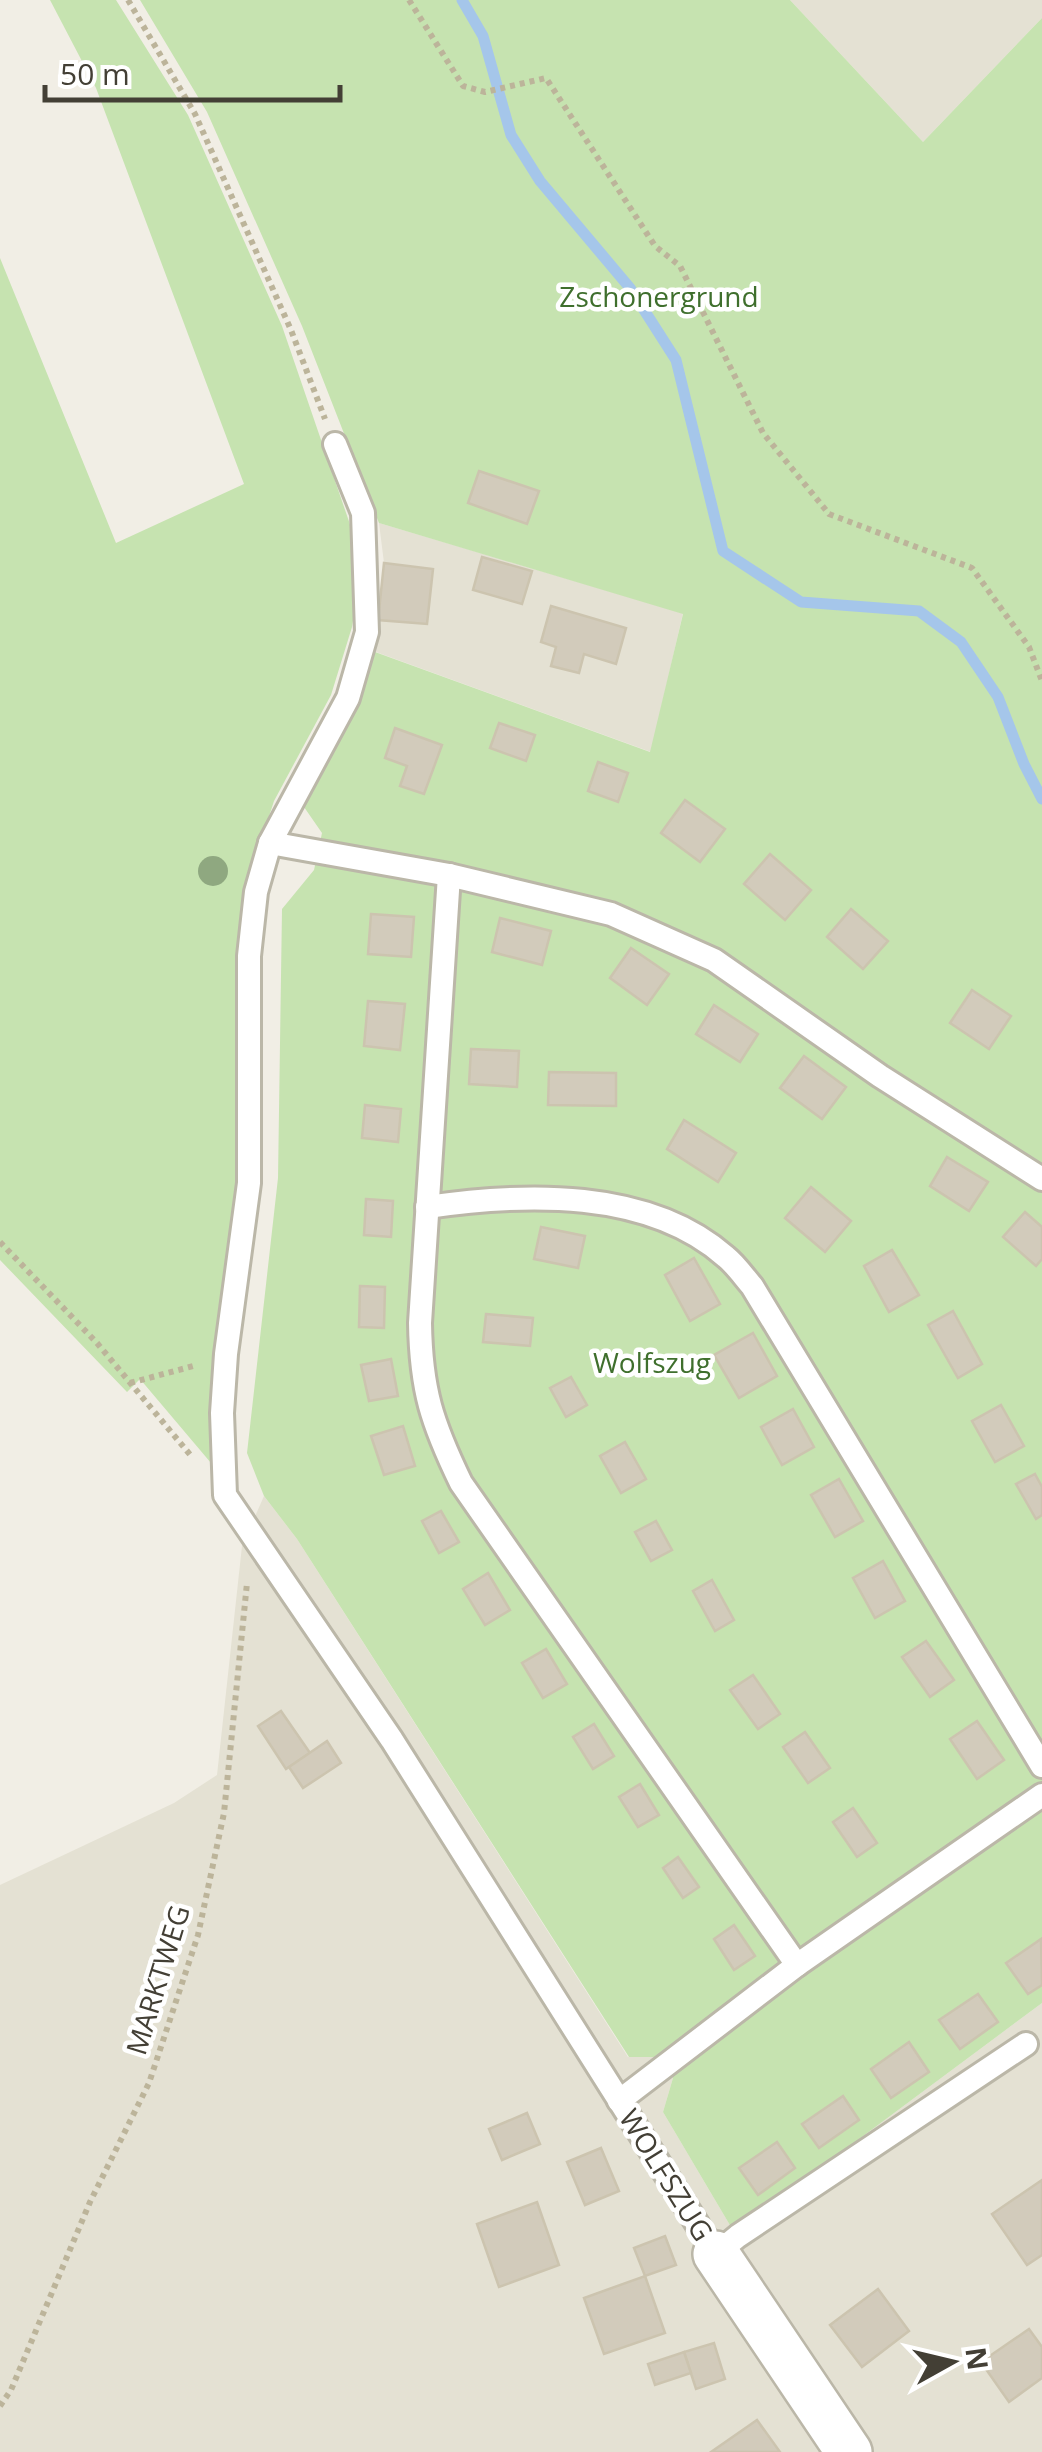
<svg xmlns="http://www.w3.org/2000/svg" width="1042" height="2452" font-family="'Open Sans',sans-serif">
<style>
.residential{fill:#e4e1d3}
.green{fill:#c6e3b0}
.lines{fill:none;stroke-linecap:round;stroke-linejoin:round}
.stream{stroke:#a5c6ea;stroke-width:11}
.building{fill:#d2cbbb;stroke:#ccc4af;stroke-width:2.5}
.lane-casing{stroke:#bbb7a8;stroke-width:28}
.street-casing{stroke:#bbb7a8;stroke-width:50}
.path{stroke:#bcb49a;stroke-width:6;stroke-dasharray:5 5;stroke-linecap:butt}
.lane{stroke:#fff;stroke-width:22}
.street{stroke:#fff;stroke-width:45}
.tree{fill:#8fa880}
.labels{text-anchor:middle;stroke-width:9;stroke-linejoin:round;paint-order:stroke}
.park-label{font-size:28px;fill:#3f6f2d;stroke:#fff}
.street-label{font-size:28px;fill:#433f35;stroke:#fff}
</style>
<rect width="100%" height="100%" fill="#f1eee5"/>
<g class="residential">
<path d="M790,0H1042V18L923,142Z"/>
<path d="M379,523L683,613L651,752L376,652L384,563Z"/>
<path d="M264,1496L297,1539L628,2057H658L673,2078L663,2112L734,2232L1042,2003V2452H0V1885L174,1803L217,1775L242,1546Z"/>
</g>
<g class="green">
<path d="M50,0H116L188,115L282,326L355,539L360,578L352,627L331,695L274,801L243,896L237,984L238,1189L212,1376L211,1463L140,1379L127,1392L0,1260V258L116,543L244,484L96,88Z"/>
<path d="M140,0H790L923,142L1042,18V2003L734,2232L663,2112L673,2078L658,2057H629L297,1539L264,1496L247,1453L278,1178L282,909L314,870L322,833L304,807L375,652L650,752L683,614L379,523L302,326L207,112Z"/>
</g>
<g class="lines">
<path class="stream" d="M462,0L483,36L511,135L540,181L630,288L676,360L723,551L801,602L919,611L961,642L998,697L1024,764L1042,799"/>
</g>
<g class="building">
<path d="M479,471L539,491L527,524L468,503Z"/>
<path d="M482,557L532,571L522,604L473,590Z"/>
<path d="M384,563L433,569L427,624L378,620Z"/>
<path d="M551,606L626,628L616,664L584,654L579,673L551,666L556,647L541,642Z"/>
<path d="M499,723L535,735L526,761L490,748Z"/>
<path d="M395,728L442,745L424,794L400,786L407,766L385,758Z"/>
<path d="M598,762L628,773L618,802L588,791Z"/>
<path d="M685,800L725,829L700,862L661,833Z"/>
<path d="M770,854L811,890L785,920L744,884Z"/>
<path d="M851,909L888,941L863,969L827,937Z"/>
<path d="M371,914L414,917L411,957L368,954Z"/>
<path d="M500,918L551,931L542,965L492,952Z"/>
<path d="M631,948L669,974L647,1005L610,978Z"/>
<path d="M972,990L1011,1016L989,1049L950,1023Z"/>
<path d="M368,1001L405,1004L400,1050L364,1046Z"/>
<path d="M714,1005L758,1034L740,1062L696,1034Z"/>
<path d="M471,1049L519,1051L517,1087L469,1084Z"/>
<path d="M804,1056L846,1087L822,1119L780,1088Z"/>
<path d="M549,1072L616,1073V1106L548,1105Z"/>
<path d="M365,1105L401,1109L398,1142L362,1138Z"/>
<path d="M684,1120L736,1153L718,1182L667,1149Z"/>
<path d="M947,1157L988,1182L969,1211L930,1186Z"/>
<path d="M811,1187L851,1221L825,1252L785,1218Z"/>
<path d="M366,1199L393,1201L391,1237L364,1235Z"/>
<path d="M1025,1212L1042,1227V1259L1036,1266L1003,1237Z"/>
<path d="M541,1227L585,1236L578,1268L534,1259Z"/>
<path d="M892,1250L919,1295L889,1312L864,1266Z"/>
<path d="M694,1258L720,1304L690,1321L665,1275Z"/>
<path d="M360,1286L385,1287L384,1328L359,1327Z"/>
<path d="M953,1311L982,1364L958,1378L928,1325Z"/>
<path d="M486,1314L533,1318L530,1346L483,1342Z"/>
<path d="M753,1333L777,1376L739,1398L714,1355Z"/>
<path d="M391,1359L398,1396L369,1401L361,1365Z"/>
<path d="M571,1377L587,1405L566,1417L550,1388Z"/>
<path d="M1001,1405L1024,1446L995,1462L972,1421Z"/>
<path d="M793,1409L814,1447L782,1465L761,1427Z"/>
<path d="M403,1426L415,1466L384,1475L371,1436Z"/>
<path d="M625,1442L646,1479L621,1493L600,1456Z"/>
<path d="M1035,1474L1042,1487V1515L1036,1519L1016,1484Z"/>
<path d="M839,1479L863,1521L835,1537L811,1495Z"/>
<path d="M441,1511L459,1542L439,1553L422,1521Z"/>
<path d="M656,1521L672,1550L651,1561L635,1532Z"/>
<path d="M883,1561L905,1601L875,1618L853,1578Z"/>
<path d="M488,1573L510,1610L485,1625L463,1589Z"/>
<path d="M712,1580L734,1620L715,1631L693,1591Z"/>
<path d="M926,1641L954,1680L930,1697L902,1657Z"/>
<path d="M546,1649L567,1684L543,1698L522,1663Z"/>
<path d="M753,1675L780,1714L758,1729L730,1690Z"/>
<path d="M281,1711L310,1753L286,1769L258,1726Z"/>
<path d="M977,1721L1004,1760L977,1779L950,1739Z"/>
<path d="M594,1724L614,1756L593,1769L573,1737Z"/>
<path d="M805,1732L830,1768L808,1783L783,1747Z"/>
<path d="M327,1741L341,1763L303,1788L289,1767Z"/>
<path d="M640,1784L659,1815L638,1827L619,1797Z"/>
<path d="M853,1808L877,1843L857,1857L833,1822Z"/>
<path d="M678,1857L699,1887L683,1898L663,1868Z"/>
<path d="M734,1925L755,1956L734,1970L714,1939Z"/>
<path d="M1041,1939L1042,1985L1028,1994L1006,1963Z"/>
<path d="M978,1994L998,2022L960,2049L939,2020Z"/>
<path d="M909,2042L929,2072L891,2098L871,2069Z"/>
<path d="M843,2096L859,2120L819,2148L802,2124Z"/>
<path d="M527,2113L540,2144L502,2160L489,2129Z"/>
<path d="M777,2142L795,2168L758,2195L739,2168Z"/>
<path d="M601,2148L619,2191L585,2205L567,2162Z"/>
<path d="M1042,2180V2255L1027,2265L992,2214Z"/>
<path d="M537,2202L559,2265L499,2287L477,2224Z"/>
<path d="M665,2236L676,2265L645,2276L634,2248Z"/>
<path d="M645,2276L665,2333L604,2354L584,2298Z"/>
<path d="M878,2289L909,2331L862,2367L830,2325Z"/>
<path d="M1029,2329L1042,2347V2378L1009,2402L981,2362Z"/>
<path d="M714,2343L725,2379L696,2389L684,2352Z"/>
<path d="M684,2352L691,2373L655,2385L648,2364Z"/>
<path d="M757,2420L780,2452H711Z"/>
</g>
<g class="lines">
<g class="lane-casing">
<g id="lane">
<path d="M335,444L363,513L367,632L348,698L270,843L256,892L249,956V1183L226,1354L222,1413L225,1495L392,1740L716,2254L738,2236L1026,2044"/>
<path d="M270,843L449,875L611,914L714,960L880,1076L1042,1179"/>
<path d="M449,875L420,1323C421,1390 432,1423 461,1483L797,1965"/>
<path d="M427,1207C523,1193 648,1188 726,1257C736,1265 744,1277 752,1286L1042,1766"/>
<path d="M619,2101L797,1965L1042,1795"/>
</g>
</g>
<g class="street-casing">
<path id="street" d="M716,2254L849,2452"/>
</g>
<g class="path">
<path d="M128,0L195,114L291,330L325,419"/>
<path d="M409,0L463,86L485,92L546,78L655,246L680,266L763,433L829,514L972,568L1029,647L1042,681"/>
<path d="M0,1242L97,1343L192,1457"/>
<path d="M130,1383L197,1365"/>
<path d="M0,2406L11,2390L90,2202L149,2083L198,1935L224,1813L247,1583"/>
</g>
<use href="#lane" class="lane"/>
<use href="#street" class="street"/>
</g>
<circle class="tree" cx="213" cy="871" r="15"/>
<g class="labels">
<g class="park-label">
<text x="659" y="307">Zschonergrund</text>
<text x="652" y="1373">Wolfszug</text>
</g>
<g class="street-label">
<text transform="translate(158 1980) rotate(-73)" y="10">MARKTWEG</text>
<text transform="translate(666 2175) rotate(58)" y="10">WOLFSZUG</text>
</g>
</g>
<g transform="translate(952 2362) rotate(82)" stroke="#ffffff" stroke-width="8" paint-order="stroke">
<path d="M0-8L18 38L0 25L-18 38Z" fill="#433f35"/>
<text y="-15" font-size="28" font-weight="bold" text-anchor="middle" fill="#433f35">N</text>
</g>
<path d="M45 85v15h295v-15" fill="none" stroke="#433f35" stroke-width="5"/>
<text x="60" y="85" font-size="30" fill="#433f35" stroke="#ffffff" stroke-width="8" paint-order="stroke">50 m</text>
</svg>
